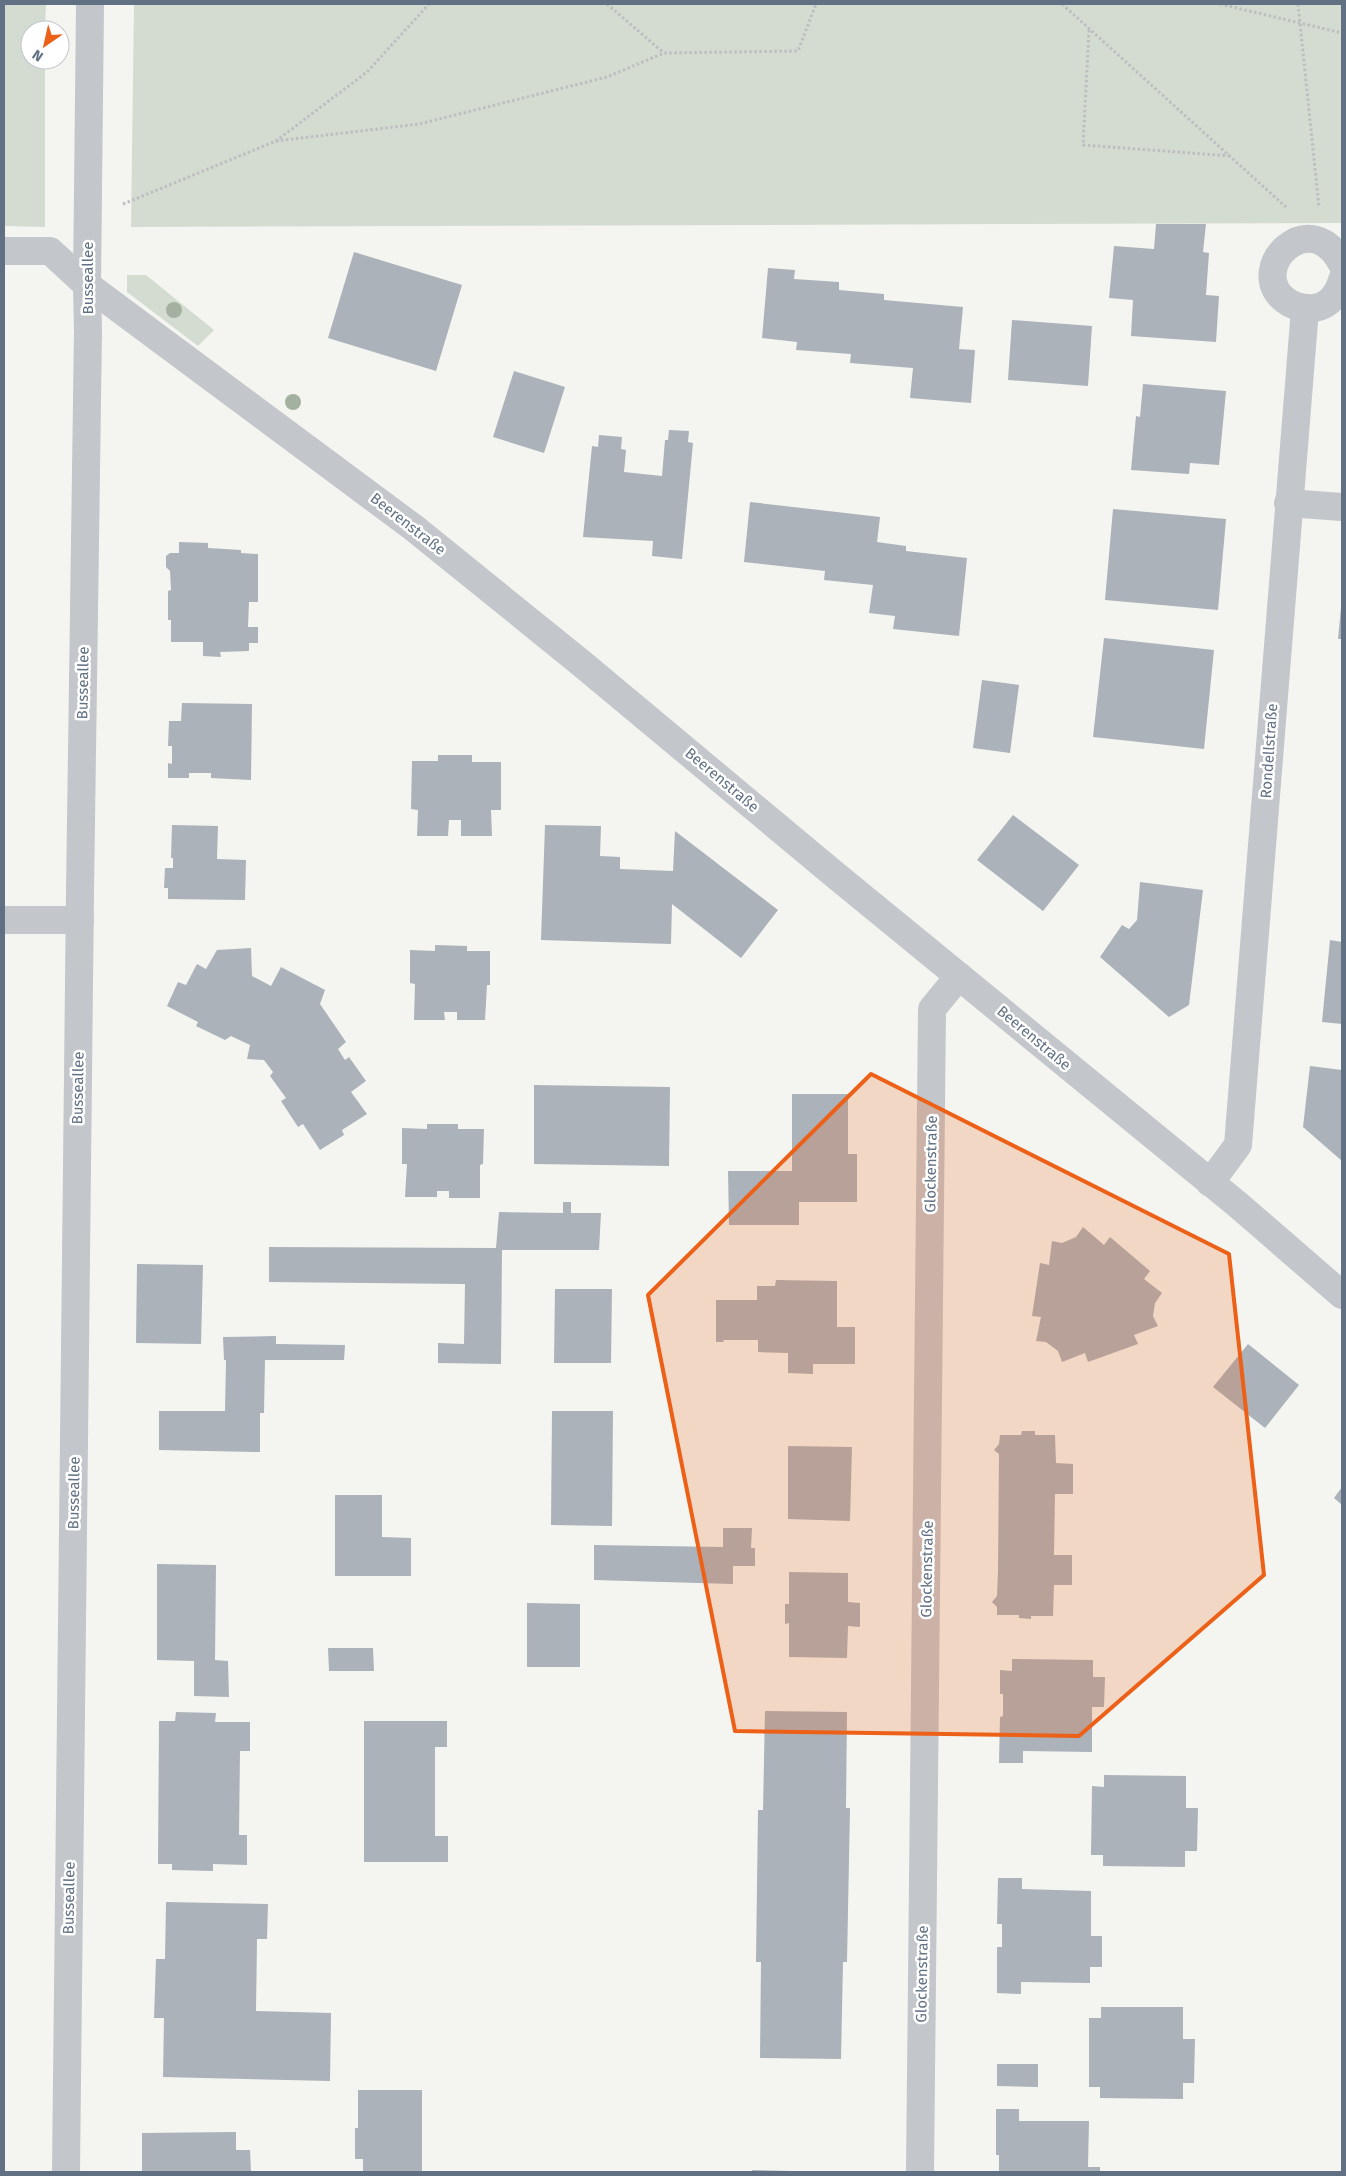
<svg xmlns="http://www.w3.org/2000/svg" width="1346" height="2176" font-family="'Fira Sans',sans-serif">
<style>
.green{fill:#d4dcd1}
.building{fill:#abb2b9}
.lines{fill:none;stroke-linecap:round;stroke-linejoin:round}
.path{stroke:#bdbec1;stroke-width:3;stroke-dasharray:2.5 2.5;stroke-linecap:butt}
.minor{stroke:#c3c6ca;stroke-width:28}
.tree{fill:#a4b1a1}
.marked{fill:#ed6017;fill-opacity:0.2;stroke:#ed6017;stroke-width:4;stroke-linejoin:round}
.labels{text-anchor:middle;stroke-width:5;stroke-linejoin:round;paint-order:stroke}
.street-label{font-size:15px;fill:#617083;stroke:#fff}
</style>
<rect width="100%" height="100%" fill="#f4f5f0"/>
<g class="green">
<path d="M4,4H46L45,30H30V60H45V227L4,226Z"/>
<path d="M134,4H1342V223L131,227Z"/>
<path d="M127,275H146L214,330L198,346L127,292Z"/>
</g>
<g class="building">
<path d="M1156,224H1206L1203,252L1209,253L1206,295L1219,296L1216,342L1131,336L1133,300L1109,298L1114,246L1154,249Z"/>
<path d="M354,252L462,285L436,371L328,338Z"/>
<path d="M768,268L795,270L794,279L839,282V290L884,294V300L963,307L959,349L975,350L971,403L910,398L913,368L850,363L851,354L796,350L797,342L762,338Z"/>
<path d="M1012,320L1092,326L1088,386L1008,380Z"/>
<path d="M514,371L565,387L544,453L493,437Z"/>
<path d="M1143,384L1226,391L1219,465L1190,463L1189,474L1131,470L1136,416L1140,417Z"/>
<path d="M669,430L689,431L688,442L693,443L682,559L652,556L653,541L583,537L592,446L598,447L599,435L622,437L621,449L626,450L624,472L662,476L665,440H668Z"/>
<path d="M750,502L880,517L877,542L906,546V551L967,558L959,636L893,629L895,616L869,613L873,585L824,580L825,571L744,562Z"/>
<path d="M1113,509L1226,519L1218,610L1105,600Z"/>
<path d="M179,542L208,543V548L241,550V553L258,554V602H249L248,627H258V643H249V651L220,652L221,657L203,656V642H171V620H168V591L171,590L170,571L166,567V556L170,553H179Z"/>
<path d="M1341,607H1342V639H1338Z"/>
<path d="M1104,638L1214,650L1204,749L1093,737Z"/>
<path d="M982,680L1019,685L1010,753L973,748Z"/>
<path d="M182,703L252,704L251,780L211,778V773H189V778H168V763L172,764V746H168L169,721H181Z"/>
<path d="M438,755H472V762H501V810H491L492,836H461V820H449L448,836H417L418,810L411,809L412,761H438Z"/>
<path d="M1013,815L1079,865L1043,911L977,860Z"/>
<path d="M172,825L218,826L217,859L246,860L245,900L168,899V888H164L165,868H173V858H171Z"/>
<path d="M545,825L601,826L600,856L620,857V869L673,871L675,831L778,910L741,958L672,904L671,944L541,940Z"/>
<path d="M1140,882L1203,890L1189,1005L1169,1017L1100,957L1122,925L1129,929L1137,920Z"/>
<path d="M1330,940L1342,942V1024L1322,1022Z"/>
<path d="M435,945L467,946V951H490V985H487L485,1020H457V1012H444L445,1020H414L415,984L410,983V950L435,951Z"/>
<path d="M251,948L252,976L271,986L281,967L325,990L320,1004L346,1042L338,1049L345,1060L349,1057L366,1081L351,1092L367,1114L342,1130L344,1135L320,1150L303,1124L298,1127L281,1101L286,1098L270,1076L273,1072L264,1060L247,1059L250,1045L231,1036L225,1040L196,1026L198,1022L167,1006L178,982L186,985L197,964L206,969L217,950Z"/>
<path d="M1310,1066L1342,1070V1161L1303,1127Z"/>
<path d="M534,1085L670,1087L669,1166L534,1164Z"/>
<path d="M792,1094H848V1154H857V1202H799V1225H729L728,1171H792Z"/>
<path d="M427,1124H458V1129H484L483,1164L480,1165V1198H449V1191H437V1197H405L407,1164H402V1128L427,1129Z"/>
<path d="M563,1202H571V1213H601L599,1250H502L501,1364L438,1363V1343L464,1344L465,1284L269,1282V1247L496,1248L499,1212L563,1213Z"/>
<path d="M1083,1227L1104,1245L1110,1237L1150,1271L1144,1279L1162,1293L1155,1303L1153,1316L1158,1326L1134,1335L1138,1344L1088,1362L1085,1353L1062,1362L1058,1351L1046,1342L1036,1341L1041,1317L1032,1316L1040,1263L1049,1265L1052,1241L1062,1243L1076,1237Z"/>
<path d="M137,1264L203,1265L201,1344L136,1343Z"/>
<path d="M776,1280L837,1281V1327H855V1364H813V1374L788,1373V1353L758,1352V1340H723L724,1342H716V1300H757V1286H775Z"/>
<path d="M555,1289H612L611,1363H554Z"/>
<path d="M276,1336V1344L345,1345L344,1360H265L264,1413H260V1452L159,1450V1411H225L226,1360H224L223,1337Z"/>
<path d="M1248,1344L1299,1385L1265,1428L1213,1387Z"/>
<path d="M552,1411H613L612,1526L551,1525Z"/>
<path d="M1022,1431H1035V1435H1055L1056,1463L1073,1464V1494H1055L1054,1555H1072V1585H1054L1053,1616H1031V1619L1019,1618V1615H997V1607L992,1602L997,1596L998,1571L999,1454L994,1450L999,1444L1000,1435H1021Z"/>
<path d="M788,1446L852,1447L850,1521L788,1519Z"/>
<path d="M1342,1487V1505L1334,1498Z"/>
<path d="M335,1495H382V1537L411,1538V1576H335Z"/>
<path d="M723,1528H752L751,1548H755V1566H733V1584L594,1580V1545L723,1547Z"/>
<path d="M157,1564L216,1565L215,1660L228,1661L229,1697L194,1696V1661L157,1660Z"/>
<path d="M789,1572L848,1573V1602L860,1603V1627L848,1626L847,1658L789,1657V1623L785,1624V1604H789Z"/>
<path d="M527,1603L580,1604V1667H527Z"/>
<path d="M328,1648H373L374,1671H329Z"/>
<path d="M1012,1659L1093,1660V1677H1105L1104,1707H1092V1752L1023,1751V1763H999L1000,1717L1003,1716V1694H1000V1670L1012,1671Z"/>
<path d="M765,1711L847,1712L846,1808H850L847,1962H843L841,2059L760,2058L761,1962H756L758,1810H763Z"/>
<path d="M176,1712L216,1713L215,1722H250V1751H240L239,1835H247V1865L213,1864V1871L172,1870V1864H158L159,1721H175Z"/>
<path d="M364,1721H447V1747H435V1836H448V1862H364Z"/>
<path d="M1104,1775L1186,1776V1808H1198L1197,1851H1185V1867L1103,1866V1855H1091L1092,1786L1104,1787Z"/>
<path d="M998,1878H1022V1889L1091,1891V1936H1102V1967H1090V1983L1021,1982V1994L997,1993V1947H1002V1924H997Z"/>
<path d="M166,1902L268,1904L267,1939H257L256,2011L331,2013L330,2081L163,2077L164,2018H154L156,1959H165Z"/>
<path d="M1101,2007H1183V2039H1195L1194,2083H1183V2099L1100,2098V2087H1089V2018H1101Z"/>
<path d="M997,2064H1038V2087L997,2086Z"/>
<path d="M358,2090H422V2172H363V2159H355V2128H358Z"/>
<path d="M996,2109H1019V2121H1089L1088,2167H1100V2172H999V2155H996Z"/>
<path d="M236,2132V2150H250L251,2172H142V2133Z"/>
<path d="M752,2170L791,2171V2172H752Z"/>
</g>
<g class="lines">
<g class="path">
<path d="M607,4L664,53"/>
<path d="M1062,4L1287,208"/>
<path d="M1220,4L1342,33"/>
<path d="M1298,4L1319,207"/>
<path d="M1089,30L1083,145L1231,156"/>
<path d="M276,141L419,124L607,77L664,53L798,51L816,4"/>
<path d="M123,204L276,141L367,72L429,4"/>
</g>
<g class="minor">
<path d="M4,251H50L87,285L414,528L581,663L834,874L1237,1204L1342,1295"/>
<path d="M1342,264C1311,203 1245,268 1285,300C1294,307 1303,309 1314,308C1329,306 1338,294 1342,280"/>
<path d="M1288,503L1342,507"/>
<path d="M4,920H80"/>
<path d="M1210,1183L1238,1145L1305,309"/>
<path d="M66,2172L80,892L88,331L87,285L90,4"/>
<path d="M920,2172L932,1009L959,976"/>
</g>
</g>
<g class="tree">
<circle cx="174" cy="310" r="8"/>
<circle cx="293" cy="402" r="8"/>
</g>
<path class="marked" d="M871,1074L1229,1254L1264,1575L1079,1736L735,1731L648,1295Z"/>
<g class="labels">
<g class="street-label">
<text transform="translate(88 278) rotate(-90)" y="5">Busseallee</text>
<text transform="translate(408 524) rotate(38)" y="5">Beerenstraße</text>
<text transform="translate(83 683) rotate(-89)" y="5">Busseallee</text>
<text transform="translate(1269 751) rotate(-86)" y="5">Rondellstraße</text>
<text transform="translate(722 780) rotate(40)" y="5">Beerenstraße</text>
<text transform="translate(1034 1038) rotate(40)" y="5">Beerenstraße</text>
<text transform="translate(78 1088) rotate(-89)" y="5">Busseallee</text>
<text transform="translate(931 1164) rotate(-89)" y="5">Glockenstraße</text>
<text transform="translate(74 1493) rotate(-89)" y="5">Busseallee</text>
<text transform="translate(927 1569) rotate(-89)" y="5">Glockenstraße</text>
<text transform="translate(69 1898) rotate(-89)" y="5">Busseallee</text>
<text transform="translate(922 1974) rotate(-89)" y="5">Glockenstraße</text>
</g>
</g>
<rect width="1346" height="2176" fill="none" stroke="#617083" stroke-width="10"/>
<g transform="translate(45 45) rotate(214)"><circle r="24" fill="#ffffff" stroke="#c0c6cd"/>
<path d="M0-4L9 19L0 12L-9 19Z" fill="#ed6017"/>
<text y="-8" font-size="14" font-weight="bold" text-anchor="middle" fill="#617083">N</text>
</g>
</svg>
